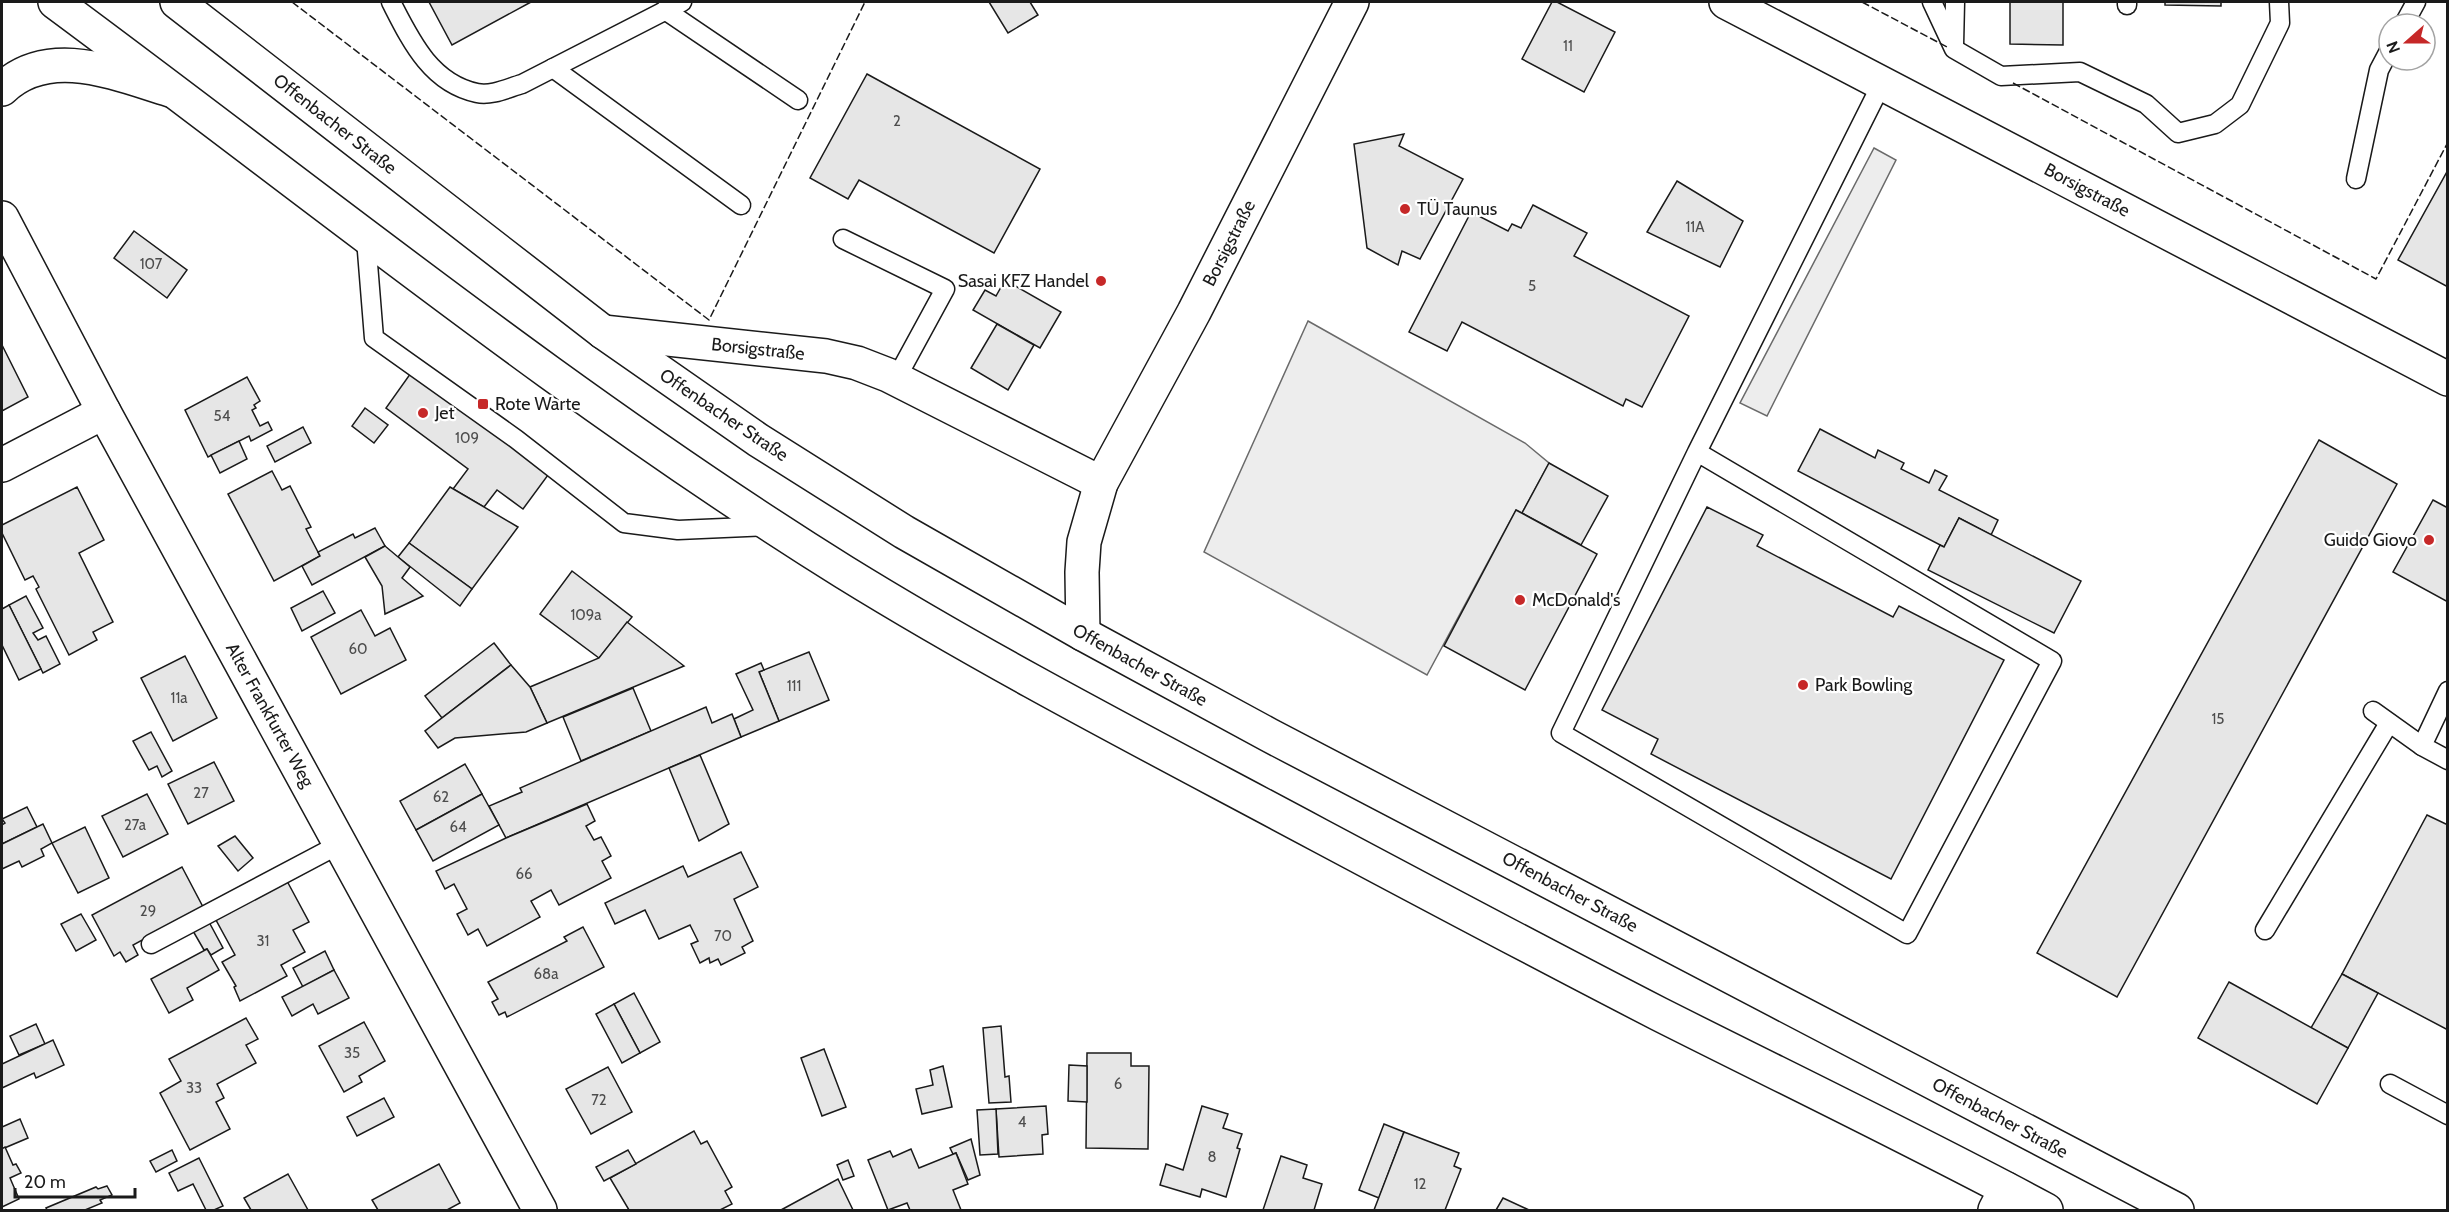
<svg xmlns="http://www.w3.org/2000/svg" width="2449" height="1212" font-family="Cabin,sans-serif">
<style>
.built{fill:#ededed;stroke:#6a6a6a;stroke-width:1.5}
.building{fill:#e6e6e6;stroke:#1a1a1a;stroke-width:1.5}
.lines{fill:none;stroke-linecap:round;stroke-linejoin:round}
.service-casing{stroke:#1a1a1a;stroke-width:21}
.minor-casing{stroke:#1a1a1a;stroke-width:36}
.primary-casing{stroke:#1a1a1a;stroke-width:36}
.service{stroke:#fff;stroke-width:18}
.minor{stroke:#fff;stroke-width:33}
.primary{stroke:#fff;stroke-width:33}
.fence{stroke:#1a1a1a;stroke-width:1.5;stroke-dasharray:8 3;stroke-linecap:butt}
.poi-dot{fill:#c62828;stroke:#fff;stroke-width:2}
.labels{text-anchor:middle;stroke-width:4.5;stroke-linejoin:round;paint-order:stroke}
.number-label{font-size:15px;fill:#4d4d4d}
.street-label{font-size:18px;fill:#1a1a1a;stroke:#fff}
.poi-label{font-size:18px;fill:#1a1a1a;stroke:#fff;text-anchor:start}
</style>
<rect width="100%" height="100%" fill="#fff"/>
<g class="built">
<path d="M1874,148L1896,160L1767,416L1740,403Z"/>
<path d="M1308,321L1525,443L1549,463L1522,513L1516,510L1427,675L1204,552Z"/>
</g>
<g class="building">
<path d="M429,2H531L452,45Z"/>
<path d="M989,2H1030L1038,15L1008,33Z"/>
<path d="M1552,2H1557L1615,32L1584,92L1522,59Z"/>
<path d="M2010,2H2063V45L2010,44Z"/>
<path d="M2165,2H2221V6L2165,5Z"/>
<path d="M867,74L1040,169L994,253L859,180L848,199L810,178Z"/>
<path d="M1404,134L1399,146L1463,179L1420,259L1402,251L1398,265L1367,248L1354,144Z"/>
<path d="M2448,170V287L2398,260Z"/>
<path d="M1677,181L1743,221L1720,267L1647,232Z"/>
<path d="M1533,205L1587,233L1574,256L1689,316L1642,407L1626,399L1623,406L1462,322L1447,351L1409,332L1471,212L1508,231L1512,224L1521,228Z"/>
<path d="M134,231L187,270L167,298L114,258Z"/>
<path d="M1005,280L1061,312L1040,348L973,310L985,290L996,296Z"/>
<path d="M997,324L1034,345L1008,390L971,368Z"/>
<path d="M2,345L28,397L2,411Z"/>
<path d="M413,370L551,471L523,509L497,490L484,507L453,489L468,469L386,408Z"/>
<path d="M247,377L260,401L254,405L256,408L252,410L260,426L268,422L272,430L251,441L249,436L208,457L185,410Z"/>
<path d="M365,408L388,425L374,443L352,426Z"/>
<path d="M303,427L311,443L275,462L267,446Z"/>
<path d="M1820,429L1875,458L1878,450L1904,463L1901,469L1929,483L1935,470L1947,476L1939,490L1998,520L1991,535L1959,518L1944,547L1798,471Z"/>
<path d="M2319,440L2397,484L2117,997L2037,953Z"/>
<path d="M239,441L247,459L220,473L211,455Z"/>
<path d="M1549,463L1608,496L1581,545L1522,513Z"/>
<path d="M272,471L282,490L290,486L311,527L306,529L320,556L274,581L228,494Z"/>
<path d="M77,487L104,540L79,553L113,622L93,632L97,640L69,655L36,589L39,587L33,576L25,580L2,533V525Z"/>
<path d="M450,487L518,527L472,589L409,543Z"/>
<path d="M2433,500L2448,508V602L2393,572Z"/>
<path d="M1707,507L1763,535L1757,546L1893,617L1899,606L2004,660L1891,879L1651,754L1658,739L1602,710Z"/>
<path d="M1516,510L1597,554L1525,690L1444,646Z"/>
<path d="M1959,518L2081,581L2054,633L1928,570L1940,545L1944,547Z"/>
<path d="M375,528L385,546L312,585L302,566L320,556L318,552L353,534L355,538Z"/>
<path d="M409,543L472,589L460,606L398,557Z"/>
<path d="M385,546L410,567L402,578L423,596L385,614L382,586L365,557Z"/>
<path d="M572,571L632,617L599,658L540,614Z"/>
<path d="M323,591L335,613L302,631L291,608Z"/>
<path d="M26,596L43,628L33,633L38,640L46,636L60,664L43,673L9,605Z"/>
<path d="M9,605L41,669L19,680L2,645V609Z"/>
<path d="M361,610L375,636L390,628L406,660L341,694L311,637Z"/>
<path d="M627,622L684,666L547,723L530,687L599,658Z"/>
<path d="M494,643L511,665L442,718L425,696Z"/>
<path d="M809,652L829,700L779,721L759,672Z"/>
<path d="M185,656L217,718L173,741L141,678Z"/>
<path d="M761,663L764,670L759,672L779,721L741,737L734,719L753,710L736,674Z"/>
<path d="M511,665L530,687L547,723L526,732L455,738L438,748L425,731Z"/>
<path d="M633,688L651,731L581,761L563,717Z"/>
<path d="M706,707L712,723L732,714L741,737L506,838L489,806L522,792L520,788Z"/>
<path d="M151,732L172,771L162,777L157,766L149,770L133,741Z"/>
<path d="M700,755L729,824L699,841L669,768Z"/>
<path d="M214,762L234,801L188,824L168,784Z"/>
<path d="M465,764L482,794L416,830L400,801Z"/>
<path d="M147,794L168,834L123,857L102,816Z"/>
<path d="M482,794L499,825L433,861L416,830Z"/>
<path d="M587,804L595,821L586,826L594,840L601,837L611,856L602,861L611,878L559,905L551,890L531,901L540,917L487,946L478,929L468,935L457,914L467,909L454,884L445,889L436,871L506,838Z"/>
<path d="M27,807L37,827L2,844V825L5,823L2,819Z"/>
<path d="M2427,815L2448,825V1030L2342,974Z"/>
<path d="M43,824L52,843L41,849L44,856L22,867L19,861L2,869V844Z"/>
<path d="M85,827L109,878L78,893L52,843Z"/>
<path d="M235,836L253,858L238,871L218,846Z"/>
<path d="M741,852L758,887L734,899L753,941L742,947L745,953L721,965L718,959L710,963L709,958L700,963L691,944L698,941L690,925L659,939L645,910L615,924L605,903L683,866L688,877Z"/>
<path d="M182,867L203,907L133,945L138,955L126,962L120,952L114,956L92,915Z"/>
<path d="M287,881L309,922L293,930L305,952L281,965L287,976L240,1001L234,987L236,986L222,962L235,955L216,920Z"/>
<path d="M81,914L96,940L76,951L61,924Z"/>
<path d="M209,922L223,948L211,955L207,949L204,950L193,931Z"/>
<path d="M583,927L604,967L507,1017L505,1012L499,1015L492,1002L498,999L488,982L567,941L564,937Z"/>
<path d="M207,949L219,970L187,988L193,1000L169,1013L151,979Z"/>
<path d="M325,951L334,970L303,987L293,968Z"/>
<path d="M334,970L349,998L318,1014L313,1004L292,1016L282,997Z"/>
<path d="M2342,974L2378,993L2348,1048L2311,1028Z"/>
<path d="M2229,982L2348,1048L2317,1104L2198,1038Z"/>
<path d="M634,993L660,1042L640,1053L614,1004Z"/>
<path d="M614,1004L640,1053L622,1063L596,1014Z"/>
<path d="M246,1018L258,1039L246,1045L256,1063L217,1084L224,1098L216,1102L230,1129L190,1150L160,1093L181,1081L169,1059Z"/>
<path d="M364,1022L385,1061L359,1076L362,1082L344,1092L319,1046Z"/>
<path d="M36,1024L45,1044L19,1055L10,1036Z"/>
<path d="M1001,1026L1005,1077L1009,1076L1011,1102L989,1103L983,1028Z"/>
<path d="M53,1040L64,1065L36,1078L34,1073L2,1088V1064Z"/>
<path d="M824,1049L846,1107L822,1116L801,1058Z"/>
<path d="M1087,1053H1131V1066H1149L1148,1149L1086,1148Z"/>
<path d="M1069,1065L1087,1066V1102L1068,1101Z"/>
<path d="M943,1066L952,1107L922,1114L916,1089L933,1085L930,1070Z"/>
<path d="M608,1067L632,1112L591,1134L566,1089Z"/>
<path d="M384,1098L394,1117L357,1136L347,1117Z"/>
<path d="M1046,1106L1048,1134L1042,1135L1043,1154L999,1157L996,1109Z"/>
<path d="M1202,1106L1228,1114L1223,1128L1242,1134L1237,1148L1240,1149L1226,1197L1202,1189L1200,1197L1160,1185L1166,1164L1183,1170Z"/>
<path d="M996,1109L998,1154L980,1155L977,1110Z"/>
<path d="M20,1119L28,1138L2,1149V1127Z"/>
<path d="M1384,1124L1404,1132L1379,1198L1359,1190Z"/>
<path d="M694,1131L701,1144L707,1141L732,1187L725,1191L732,1204L720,1210H629L610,1178Z"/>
<path d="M1404,1132L1459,1153L1454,1166L1461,1169L1445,1210H1374Z"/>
<path d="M971,1139L980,1175L968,1180L956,1153L953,1154L950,1148Z"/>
<path d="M5,1147L13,1165L16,1164L21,1173L10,1178L19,1199L2,1207V1149Z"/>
<path d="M911,1149L919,1168L956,1153L968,1184L953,1190L961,1210H910L907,1203L888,1210L868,1160L890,1151L893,1157Z"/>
<path d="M172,1150L177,1161L156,1172L150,1161Z"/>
<path d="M628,1150L636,1164L604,1181L596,1167Z"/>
<path d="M1281,1156L1307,1165L1303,1178L1322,1184L1314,1210H1263Z"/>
<path d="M199,1158L223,1206L214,1210H206L193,1184L178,1191L169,1173Z"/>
<path d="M848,1160L854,1176L843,1180L837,1165Z"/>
<path d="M439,1164L460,1203L447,1210H378L372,1200Z"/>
<path d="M288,1174L308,1210H251L244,1198Z"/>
<path d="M838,1179L853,1210H781Z"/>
<path d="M107,1186L112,1195L100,1200L102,1203L85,1210H47L46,1208L96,1187L98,1189Z"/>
<path d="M1503,1198L1529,1210H1496Z"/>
</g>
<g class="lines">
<g class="service-casing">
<g id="service">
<path d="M391,2C410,39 430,83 477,93C492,96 508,88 522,84L682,2"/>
<path d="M1932,2L1954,49L2001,76L2080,72L2146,104L2178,133L2215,124L2240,105L2280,23L2279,2"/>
<path d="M2127,5V2"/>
<path d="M665,10L798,100"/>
<path d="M2404,24L2416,2"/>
<path d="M1954,45L1955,2"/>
<path d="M553,68L741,205"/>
<path d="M2356,179L2379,70L2389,51"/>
<path d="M366,239L374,338L516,439L624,523L678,530L769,526"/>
<path d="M843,239L945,289L896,379"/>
<path d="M1697,452L1561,733L1907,934L2052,661L1697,452L1882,83"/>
<path d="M2448,691L2422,746L2448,760"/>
<path d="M2373,711L2422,746"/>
<path d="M2265,930L2389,723"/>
<path d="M151,944L340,844"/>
<path d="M2390,1084L2448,1115"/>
</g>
</g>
<g class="minor-casing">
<g id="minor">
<path d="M1726,2L2448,379"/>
<path d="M2,89C49,44 117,74 170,90"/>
<path d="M2,218L104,412L540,1210"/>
<path d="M603,332L826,356L857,363L888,375L1101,483"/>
<path d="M2,465L104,412"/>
<path d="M1083,634L1082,572L1084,542L1101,483L1194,312L1352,2"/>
<path d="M1995,1210L2006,1189"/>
</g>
</g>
<g class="primary-casing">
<g id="primary">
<path d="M55,2C316,195 568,400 844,572C967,648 1095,716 1223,784C1368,861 1513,939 1659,1014C1788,1079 1919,1142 2046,1210"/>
<path d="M177,2L603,332L758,440L904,532L1083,634L1269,735L2177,1210"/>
</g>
</g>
<use href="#service" class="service"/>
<use href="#minor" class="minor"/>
<use href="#primary" class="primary"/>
<g class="fence">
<path d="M292,2L709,320L865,2"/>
<path d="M1862,2L1947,47"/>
<path d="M2013,83L2376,279L2448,142"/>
</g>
</g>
<g class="poi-dot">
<circle cx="1405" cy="209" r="6"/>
<circle cx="1101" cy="281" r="6"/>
<rect x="477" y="398" width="12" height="12" rx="3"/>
<circle cx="423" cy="413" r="6"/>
<circle cx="2429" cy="540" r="6"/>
<circle cx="1520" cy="600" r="6"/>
<circle cx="1803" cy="685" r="6"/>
</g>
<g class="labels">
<g class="number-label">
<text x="1568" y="51">11</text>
<text x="897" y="126">2</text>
<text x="1695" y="232">11A</text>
<text x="151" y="269">107</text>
<text x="1532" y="291">5</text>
<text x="222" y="421">54</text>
<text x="467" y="443">109</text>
<text x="586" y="620">109a</text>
<text x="358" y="654">60</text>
<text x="794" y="691">111</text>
<text x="179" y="703">11a</text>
<text x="2218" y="724">15</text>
<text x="201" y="798">27</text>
<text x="441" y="802">62</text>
<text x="135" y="830">27a</text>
<text x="458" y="832">64</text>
<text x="524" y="879">66</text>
<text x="148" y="916">29</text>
<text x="723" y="941">70</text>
<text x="263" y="946">31</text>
<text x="546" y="979">68a</text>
<text x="352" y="1058">35</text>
<text x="1118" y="1089">6</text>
<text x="194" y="1093">33</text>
<text x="599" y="1105">72</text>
<text x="1022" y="1127">4</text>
<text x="1212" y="1162">8</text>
<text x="1420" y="1189">12</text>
</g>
<g class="street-label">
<text transform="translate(335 124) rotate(38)" y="6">Offenbacher Straße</text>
<text transform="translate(2087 190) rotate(28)" y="6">Borsigstraße</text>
<text transform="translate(1229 243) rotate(-63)" y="6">Borsigstraße</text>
<text transform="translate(758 349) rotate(6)" y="6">Borsigstraße</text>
<text transform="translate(724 415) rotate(34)" y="6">Offenbacher Straße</text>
<text transform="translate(1140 665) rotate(29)" y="6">Offenbacher Straße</text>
<text transform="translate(270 715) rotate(61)" y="6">Alter Frankfurter Weg</text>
<text transform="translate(1570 892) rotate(28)" y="6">Offenbacher Straße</text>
<text transform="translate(2000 1118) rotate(28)" y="6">Offenbacher Straße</text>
</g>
<g class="poi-label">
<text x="1417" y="215">TÜ Taunus</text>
<text x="1089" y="287" text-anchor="end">Sasai KFZ Handel</text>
<text x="495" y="410">Rote Warte</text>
<text x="435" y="419">Jet</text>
<text x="2417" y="546" text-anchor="end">Guido Giovo</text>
<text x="1532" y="606">McDonald's</text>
<text x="1815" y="691">Park Bowling</text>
</g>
</g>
<rect width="2449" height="1212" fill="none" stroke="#1a1a1a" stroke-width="6"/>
<g transform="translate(2407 42) rotate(249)"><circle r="28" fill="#ffffff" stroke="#a3a3a3" stroke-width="1.5"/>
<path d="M0-4.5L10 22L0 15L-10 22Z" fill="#c62828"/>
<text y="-9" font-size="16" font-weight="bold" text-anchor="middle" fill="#1a1a1a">N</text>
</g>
<path d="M15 1188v9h120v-9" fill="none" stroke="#1a1a1a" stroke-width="3"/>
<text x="24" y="1188" font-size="18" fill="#1a1a1a" stroke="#ffffff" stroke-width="4.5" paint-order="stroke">20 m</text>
</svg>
